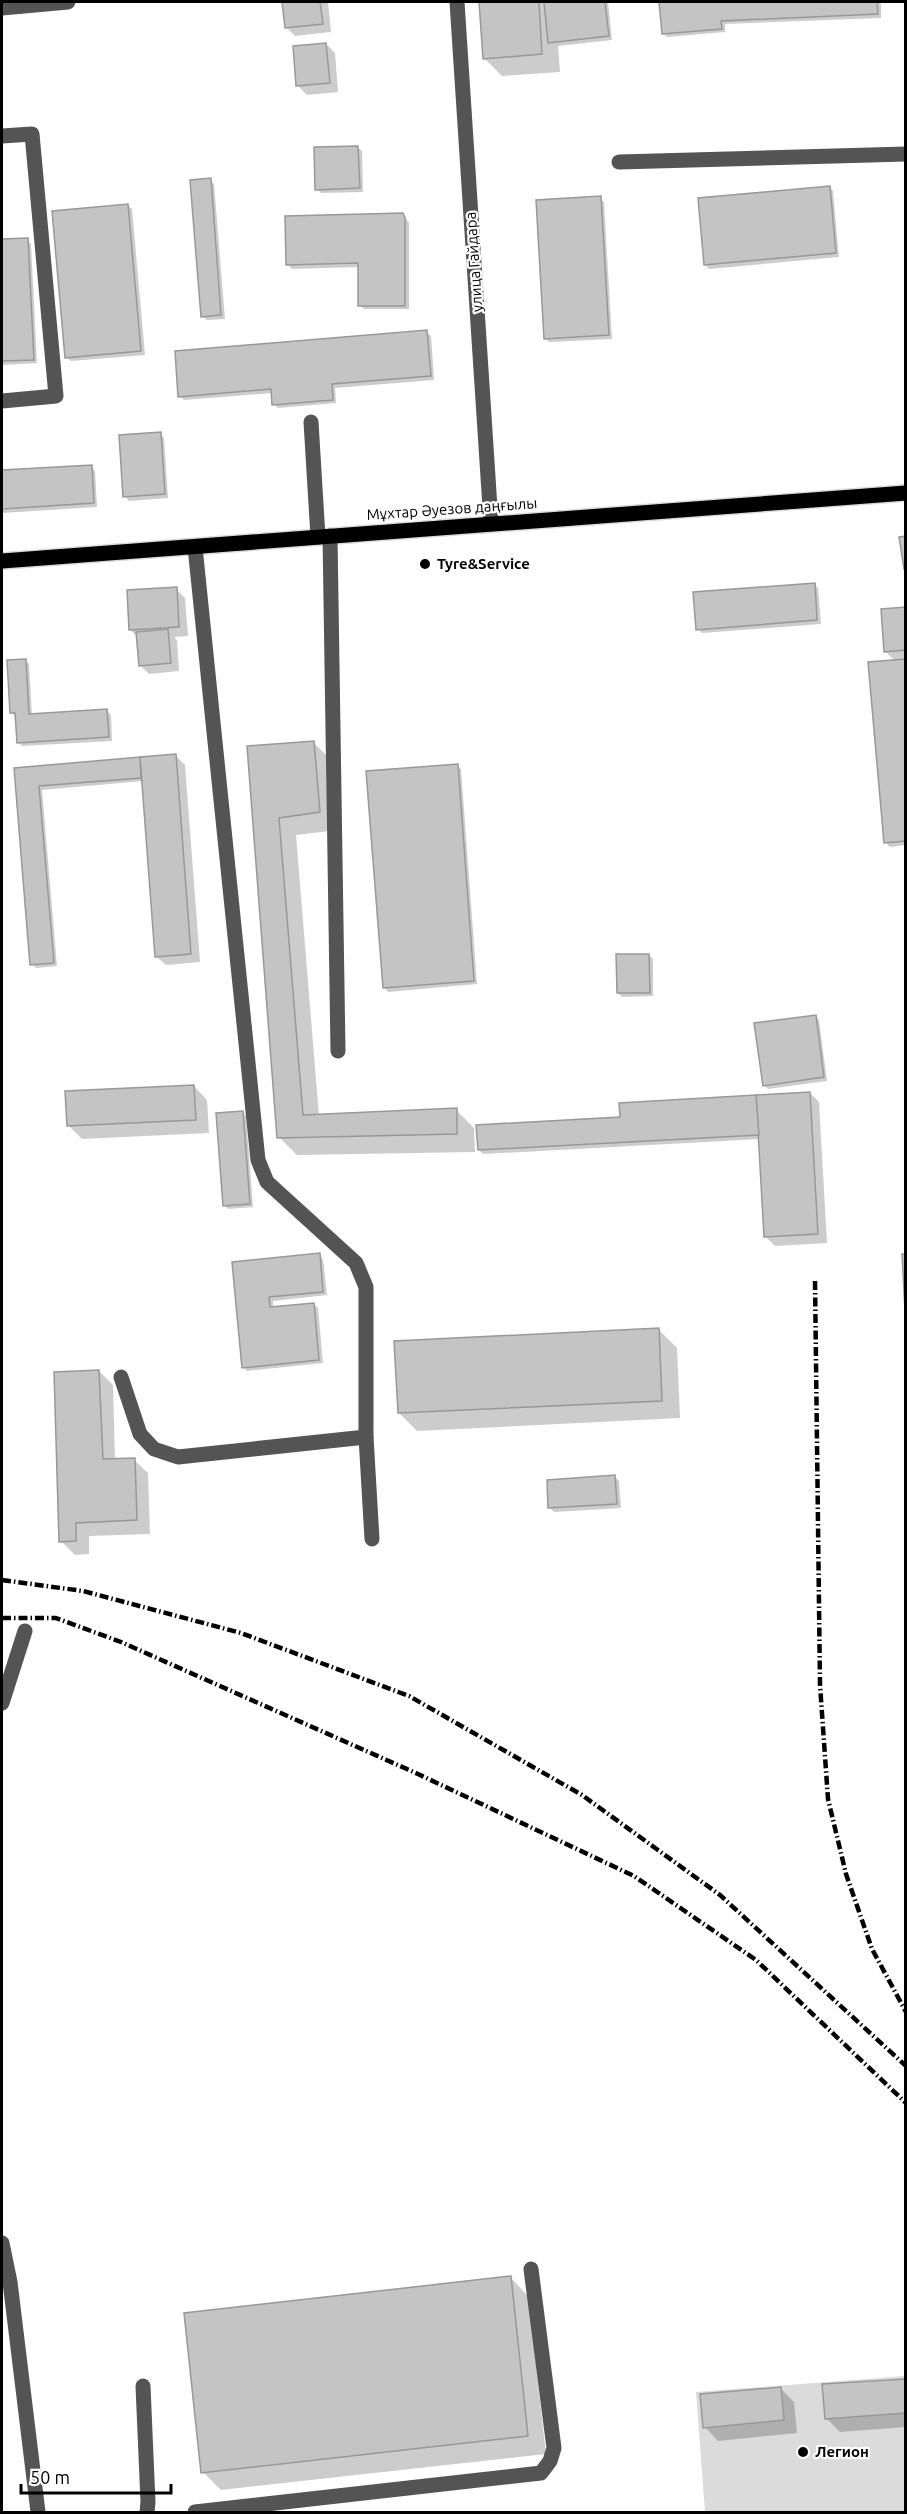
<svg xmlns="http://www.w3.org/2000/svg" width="907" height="2514" font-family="Ubuntu,sans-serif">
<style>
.green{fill:#dbdbdb}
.shadow{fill:#0003}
.building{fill:#c4c4c4;stroke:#989898;stroke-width:1.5}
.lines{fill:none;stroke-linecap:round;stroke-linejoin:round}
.major-casing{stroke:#dbdbdb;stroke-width:18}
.minor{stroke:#545454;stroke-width:15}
.major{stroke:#000;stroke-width:15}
.rail{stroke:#000;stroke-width:4.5;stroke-dasharray:9 3 1.5 3;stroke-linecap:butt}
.poi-dot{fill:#000;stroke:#fff;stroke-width:2}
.labels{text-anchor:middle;stroke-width:4.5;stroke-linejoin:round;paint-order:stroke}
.street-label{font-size:15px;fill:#000;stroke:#fff}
.poi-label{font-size:15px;font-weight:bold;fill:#000;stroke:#fff;text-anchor:start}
</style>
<rect width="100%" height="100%" fill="#fff"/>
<path class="green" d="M905,2376V2512H705L696,2392Z"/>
<g class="shadow">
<path d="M284,2H328L331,32L295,36L286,27Z"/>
<path d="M480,2H608L612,40L558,46L560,72L502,76L484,58Z"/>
<path d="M661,2H881V18L725,24V32L667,37L663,33Z"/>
<path d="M326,44L335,53L338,92L307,95L298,86Z"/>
<path d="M357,147L362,151L363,192L321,193L317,189Z"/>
<path d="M210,180L214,184L225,319L207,320L202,316Z"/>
<path d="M829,187L833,191L839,257L709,269L705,265Z"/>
<path d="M600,198L604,202L612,339L549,342L545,338Z"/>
<path d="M127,205L132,209L145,355L71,361L66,357Z"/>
<path d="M403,214L409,223V309H364L360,305V267L292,269L288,265Z"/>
<path d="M27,240L31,244L37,363L2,365V241Z"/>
<path d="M426,332L431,336L434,380L335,388L336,403L278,408L274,404L273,393L184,400L180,396Z"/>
<path d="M160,434L164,438L168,498L129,501L125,496Z"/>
<path d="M91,467L95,471L97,507L2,513V472Z"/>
<path d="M814,584L818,588L821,624L702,633L698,629Z"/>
<path d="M176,589L185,598L188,636L174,637L177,640L179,671L149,674L140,665L138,637L130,630Z"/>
<path d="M906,609V845L890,847L886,843L895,661L885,651Z"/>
<path d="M25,660L29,664L32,715L107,711L111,715L112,741L22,746L18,742L16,717L12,713Z"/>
<path d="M314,743L332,761L338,830L296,835L319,1116L456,1110L474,1128L475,1152L297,1155L279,1137L249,748Z"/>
<path d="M176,756L185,765L200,962L166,965L156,956L143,781L42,790L57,966L36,968L32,964L15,770Z"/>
<path d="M457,765L461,769L477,984L388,992L384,987Z"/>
<path d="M649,955L653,959V996L622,997L618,993Z"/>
<path d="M815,1016L819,1020L827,1081L768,1089L764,1085Z"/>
<path d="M194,1086L207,1100L209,1133L82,1139L69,1126Z"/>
<path d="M810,1093L819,1102L827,1243L775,1246L766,1237L760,1139L483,1154L479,1150Z"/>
<path d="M242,1112L246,1116L253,1207L228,1209L224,1205Z"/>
<path d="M319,1255L323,1259L327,1295L273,1301V1308L314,1304L318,1308L323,1363L247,1371L243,1367L233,1263Z"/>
<path d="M658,1329L677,1348L680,1418L417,1431L399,1413Z"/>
<path d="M99,1371L113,1385L115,1460H134L148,1473L150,1534L89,1536V1554L75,1555L61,1541Z"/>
<path d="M615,1477L619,1481L621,1508L554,1512L550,1508Z"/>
<path d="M510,2277L528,2296L546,2454L221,2490L203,2472Z"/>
<path d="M906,2380V2427L840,2432L826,2418Z"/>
<path d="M780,2388L794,2402L797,2433L718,2441L705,2427Z"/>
</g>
<g class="building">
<path d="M282,2H320L323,24L285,28Z"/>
<path d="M479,2H539L542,54L483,59Z"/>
<path d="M544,2H605L609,36L548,43Z"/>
<path d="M659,2H877L878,14L721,21L722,29L662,34Z"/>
<path d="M326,43L330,83L296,86L293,46Z"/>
<path d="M358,146L360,188L315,190L314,147Z"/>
<path d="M211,178L221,315L201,317L190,180Z"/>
<path d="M830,186L836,253L704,265L698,198Z"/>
<path d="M601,196L609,335L544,339L536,200Z"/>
<path d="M128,204L141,351L65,358L52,211Z"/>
<path d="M403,213L405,218V306H358V263L286,265L285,216Z"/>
<path d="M28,238L34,360L2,361V239Z"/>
<path d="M427,330L431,376L332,384L333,400L272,405L271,389L178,397L175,351Z"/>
<path d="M161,432L165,494L123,497L119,435Z"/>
<path d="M92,465L94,503L2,509V470Z"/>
<path d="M906,536V569H904L899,537Z"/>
<path d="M815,583L817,620L696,630L693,592Z"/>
<path d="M177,587L179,627L129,630L127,590Z"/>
<path d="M906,607V650L884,652L881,609Z"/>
<path d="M168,629L171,663L139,666L136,632Z"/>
<path d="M26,659L29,714L107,709L109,737L17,743L15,713H10L7,660Z"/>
<path d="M906,659V841L884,843L868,662Z"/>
<path d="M314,741L320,812L279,818L303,1115L457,1108V1134L277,1138L247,746Z"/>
<path d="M176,754L191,954L155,957L140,757Z"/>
<path d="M140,757L141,778L39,786L54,963L30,965L14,768Z"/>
<path d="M458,764L474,981L383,988L366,771Z"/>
<path d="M616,954H649L650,993H617Z"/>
<path d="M816,1015L824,1077L763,1086L754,1023Z"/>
<path d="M194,1085L196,1120L67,1126L65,1091Z"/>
<path d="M810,1092L818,1234L764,1237L756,1095Z"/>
<path d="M756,1095L759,1135L478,1150L476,1125L620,1117L619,1103Z"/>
<path d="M243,1111L250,1204L223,1206L216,1113Z"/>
<path d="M320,1253L323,1292L269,1297L270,1307L314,1303L319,1360L242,1368L232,1262Z"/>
<path d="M902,1254H906V1330Z"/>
<path d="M659,1328L662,1401L398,1413L394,1341Z"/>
<path d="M99,1370L103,1459L135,1458L137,1520L76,1523V1541L59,1542L54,1372Z"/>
<path d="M615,1475L617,1504L548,1508L547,1480Z"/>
<path d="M511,2276L528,2436L201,2473L184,2313Z"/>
<path d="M906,2379V2413L825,2419L822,2384Z"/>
<path d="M781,2387L784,2420L703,2428L700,2394Z"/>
</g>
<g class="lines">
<g class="major-casing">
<path id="major" d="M2,561L906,493"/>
</g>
<g class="minor">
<path d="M457,2L491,523"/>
<path d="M2,8L68,2"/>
<path d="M2,136L32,134L56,396L2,401"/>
<path d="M619,162L906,154"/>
<path d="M311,422L318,537"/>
<path d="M330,536L338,1051"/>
<path d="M195,547L258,1160L267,1182L356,1263L366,1287V1437L372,1539"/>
<path d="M121,1377L140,1434L154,1449L178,1457L366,1437"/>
<path d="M2,1703L25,1631"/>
<path d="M2,2243L10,2282L38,2512"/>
<path d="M143,2386L148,2502L147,2512"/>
<path d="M195,2512L541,2473L550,2461L554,2448L531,2269"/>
</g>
<use href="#major" class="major"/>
<g class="rail">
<path d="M815,1281L820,1685L828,1799L846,1874L872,1949L906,2012"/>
<path d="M2,1580L83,1591L241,1633L409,1696L582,1795L720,1895L906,2066"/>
<path d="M2,1618H56L121,1642L418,1774L634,1876L756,1960L906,2103"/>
</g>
</g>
<g class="poi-dot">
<circle cx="425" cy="564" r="6"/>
<circle cx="803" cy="2452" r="6"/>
</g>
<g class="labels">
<g class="street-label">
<text transform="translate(474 262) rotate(-94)" y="5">улица Гайдара</text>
<text transform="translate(452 509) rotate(-4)" y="5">Мұхтар Әуезов даңғылы</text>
</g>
<g class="poi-label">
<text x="437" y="569">Tyre&amp;Service</text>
<text x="815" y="2457">Легион</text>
</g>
</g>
<rect width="907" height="2514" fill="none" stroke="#000000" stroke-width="6"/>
<path d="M21 2484v9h150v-9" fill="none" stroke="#000000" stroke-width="3"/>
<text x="30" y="2484" font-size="18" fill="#000000" stroke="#ffffff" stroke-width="4.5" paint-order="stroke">50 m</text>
</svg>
